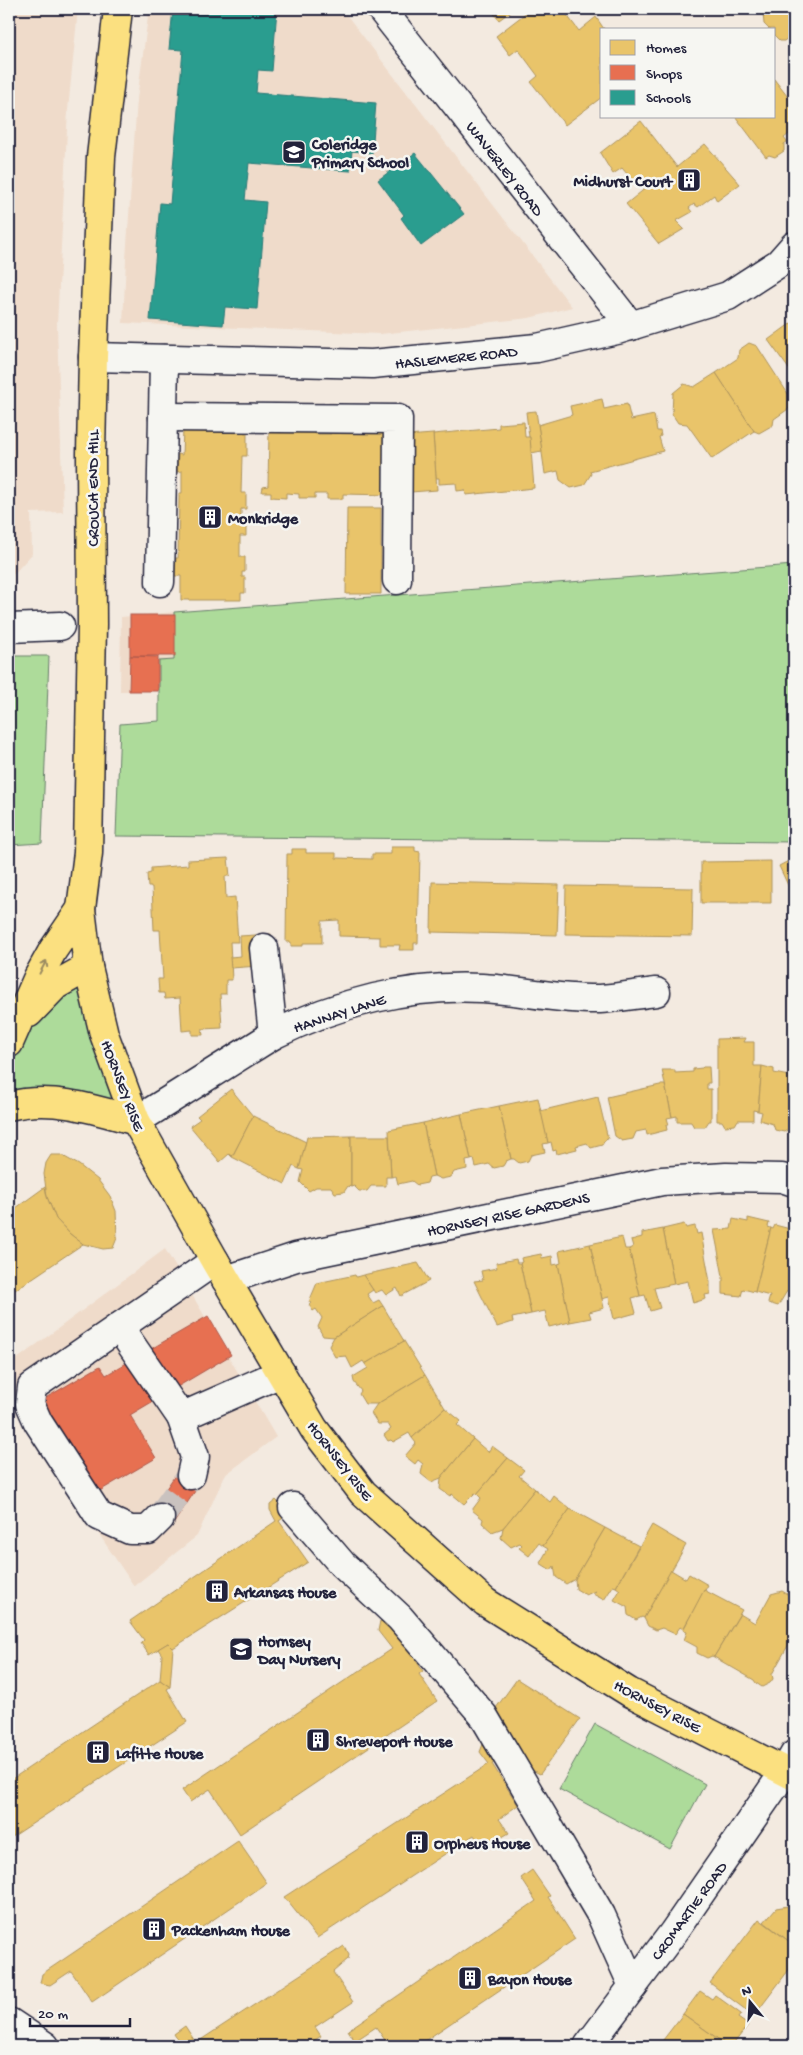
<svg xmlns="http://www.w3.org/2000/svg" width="803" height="2055" font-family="'Gochi Hand',sans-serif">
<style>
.built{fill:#efdbca}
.green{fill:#addb9a;stroke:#687e6a}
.homes{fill:#e9c46a;stroke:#ad935c}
.shops{fill:#e76f51;stroke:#ac584a}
.schools{fill:#2a9d8f;stroke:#287876}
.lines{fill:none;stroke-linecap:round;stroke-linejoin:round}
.minor-tunnel{stroke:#c9c2bf;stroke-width:28;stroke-dasharray:28 14;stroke-linecap:butt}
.minor-casing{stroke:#22223b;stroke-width:31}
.major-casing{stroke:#22223b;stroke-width:31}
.minor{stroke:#f6f6f2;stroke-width:28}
.major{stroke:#fbe080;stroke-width:28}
.oneway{stroke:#998a61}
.labels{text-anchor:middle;stroke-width:5;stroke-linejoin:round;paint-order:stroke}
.poi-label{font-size:16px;font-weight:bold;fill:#22223b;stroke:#f6f6f2;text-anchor:start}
.street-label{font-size:16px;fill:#22223b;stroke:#f6f6f2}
</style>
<rect width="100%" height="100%" fill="#f3eae0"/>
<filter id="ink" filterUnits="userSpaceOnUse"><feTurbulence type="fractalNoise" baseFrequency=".02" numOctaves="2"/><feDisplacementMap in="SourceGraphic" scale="10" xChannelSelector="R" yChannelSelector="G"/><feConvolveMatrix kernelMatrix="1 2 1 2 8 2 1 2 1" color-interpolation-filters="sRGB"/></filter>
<g filter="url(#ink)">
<g class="built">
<path d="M9,9H78L68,110L57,325L63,512L31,513L32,554L9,579Z"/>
<path d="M149,9H342L572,307L529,318L380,334L123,323L126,259L137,99Z"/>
<path d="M174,612V661H159L158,691H120L121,617Z"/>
<path d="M165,1249L276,1437L225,1475L197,1536L134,1586L9,1401V1365Z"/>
</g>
<g class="green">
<path d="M794,565V842L116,836L120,724L159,721V661L174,660V612Z"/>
<path d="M9,656H49L42,843L9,845Z"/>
<path d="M88,967L136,1121L9,1106V1043Z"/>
<path d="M595,1724L705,1784L670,1849L559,1789Z"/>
</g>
<g class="homes">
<path d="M490,9H514L499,20Z"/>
<path d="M531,9H572L566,14L579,31L596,17L604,29H602V97L565,125L531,82L538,76L518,49L510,55L496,36Z"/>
<path d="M768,9H794V38L792,35L784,41H780L774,35V29H769L764,24L763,13Z"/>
<path d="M774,79L794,105V130L784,138L787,142L784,144V151L775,157L769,155L766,157L735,116H774Z"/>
<path d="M641,121L677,167L705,144L740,184L717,201L714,195L698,207L694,204L689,208L692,212L676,221L684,229L659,244L626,204L647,187L640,178L634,182L622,168L613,174L600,153Z"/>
<path d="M794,321V376L768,340Z"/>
<path d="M749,343L757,346L794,403V405L774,419L773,425L759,433L754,431L716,373L738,358L739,350Z"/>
<path d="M716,373L754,431L712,459L687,424L678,423L672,414L673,393L684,384L694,387Z"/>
<path d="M602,399L604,409L627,404L631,420L654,415L657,431H660L661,436L659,437L663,451L590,471L591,474L584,485L571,488L560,480L558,471L545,474L538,425L572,415L570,406Z"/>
<path d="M536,411L542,451L531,453L526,412Z"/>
<path d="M524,422L525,437H530L534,488L466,495L465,490L457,491L456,483L439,484V478H436L433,434L499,428V424Z"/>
<path d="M315,427V434H331V427H348V433H393L390,495L343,494V499H327V494H315V498H299V494L286,493V498L271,497V492H262L263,487L268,486L269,431Z"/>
<path d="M183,430L247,431V456H242L241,493H246V509H241V521H246V536H240V557H245V572H242V577H245V593H241V600H181V576H175L176,558H178L179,493H182V471L177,472L178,454L182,455Z"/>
<path d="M433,434L437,490L411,492L407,436Z"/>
<path d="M347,508H381V594H346Z"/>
<path d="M391,847H415V851L420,852L418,943H414V950H399L400,945H380V937L339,936V920L322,921V943H303V946H291V942H286L287,854H292V849H306V853H336V858L372,859V854H391Z"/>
<path d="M228,858L230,876H225L226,898L235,897L238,942H230L232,980H226V994H220L222,1028L202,1029L203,1035H192V1030L182,1031L180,998L165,999L164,993H159L158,979H163L160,930H154L152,887H148L147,874L151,873V868L188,865V860Z"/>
<path d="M794,858V898L779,866Z"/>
<path d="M771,861V903H701V862Z"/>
<path d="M432,882L559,885L557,935L431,932Z"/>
<path d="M566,886L693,888L692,936L565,934Z"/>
<path d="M271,934L273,965L231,968L230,957L241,956L240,936Z"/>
<path d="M746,1038L744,1042H754V1066H762L758,1111L753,1110V1120H738L735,1125L725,1126L722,1121H717V1039Z"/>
<path d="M762,1066L774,1069V1073L794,1077V1129L790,1128L784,1132L775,1130L773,1124L760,1120L762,1112L758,1111Z"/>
<path d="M703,1067H709L710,1083H707V1089H711V1121H709L705,1127H694L691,1122H677V1116L672,1117L662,1070H675V1073L693,1072V1069L702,1068Z"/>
<path d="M660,1085H665L672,1117L667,1118L669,1125H666L667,1130L647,1135L646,1130L636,1132L633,1139L622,1141L615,1136L607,1097Z"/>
<path d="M231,1089L253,1116L232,1157L229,1154L220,1162L190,1126L200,1119L197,1116Z"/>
<path d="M598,1097L608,1139L605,1140L602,1145L591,1148L587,1143L576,1146L577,1149L557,1154L556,1150L553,1151L551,1142L548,1143L540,1111Z"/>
<path d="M538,1098L548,1143L543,1144L545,1152L531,1155L528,1161L519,1163L514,1159H511L499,1106Z"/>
<path d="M499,1106L511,1159L506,1161L503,1166L494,1168L489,1164L476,1167L474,1159L471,1160L461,1114Z"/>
<path d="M461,1114L471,1160L466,1161L467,1169L454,1172L451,1177L441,1179L434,1176L423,1123Z"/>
<path d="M253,1116L306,1142L299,1169L293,1166L285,1184L232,1157Z"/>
<path d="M423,1123L434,1176L429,1177L427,1183L417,1185L412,1181L398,1184L396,1176L391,1177L389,1130Z"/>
<path d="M351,1136V1187L348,1186L344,1192L335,1193L331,1187H316L309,1191L300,1182L303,1170L299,1169L307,1137Z"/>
<path d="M351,1136H389L391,1177H386V1186H371L367,1191H359L354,1186L351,1187Z"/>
<path d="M51,1155H61L79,1165L98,1180L110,1196L116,1211L117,1238L113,1248L103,1249L83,1244L70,1234L56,1219L47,1197L44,1174L46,1163Z"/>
<path d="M45,1187L47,1197L56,1219L70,1234L83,1244L9,1294V1213Z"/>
<path d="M748,1218L769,1223L768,1227L771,1228L755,1292L743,1289L741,1296L723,1294V1276L714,1230L731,1229L733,1219L748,1222Z"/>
<path d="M684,1224L686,1228L695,1226L697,1234L701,1233L710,1282V1294L705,1295L706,1299L693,1303L688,1281L674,1284L663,1229Z"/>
<path d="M775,1225L794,1230V1287L791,1292L787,1291L778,1306L768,1303L770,1296L755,1292L771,1228L773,1229Z"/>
<path d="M663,1229L674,1284L654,1288L660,1308L650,1311L645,1295L640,1296L629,1249L633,1247L631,1240L642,1237V1233Z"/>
<path d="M622,1237L625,1249H629L640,1296L632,1298L636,1313L614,1319L609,1297L602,1299L590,1244Z"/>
<path d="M590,1244L604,1308L589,1312L591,1318L570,1322L558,1264L561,1263L559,1251Z"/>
<path d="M541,1254L542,1258L552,1256L553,1265L558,1264L570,1322L549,1327L545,1311L531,1314L520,1263L522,1262L521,1258Z"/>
<path d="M516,1259L517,1263H520L531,1314L512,1318L513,1322L497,1327L474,1281L483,1280L481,1271L497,1268L496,1263Z"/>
<path d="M418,1263L429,1281L401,1296L397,1288L386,1295L382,1290L375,1293L363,1275Z"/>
<path d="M355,1275L356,1277L363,1275L373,1290L367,1294L373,1303L379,1300L383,1306L334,1337L323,1336L318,1327L322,1318L316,1309L313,1311L309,1305L312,1303L309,1302L317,1283Z"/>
<path d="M383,1306L404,1341L365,1364L363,1361L352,1368L346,1356L335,1357L329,1346L334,1337Z"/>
<path d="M404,1341L425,1375L377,1404H365L359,1394L361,1391L354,1382L353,1377L368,1368L365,1364Z"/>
<path d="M425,1375L445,1408L412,1438L409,1433L393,1442L391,1440L388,1441L384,1435L391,1429L388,1424H378L371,1413L377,1404Z"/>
<path d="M445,1408L461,1421L457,1425L473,1439L441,1478L431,1482L421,1474L423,1464L418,1460L415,1464L405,1456L416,1443L412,1438Z"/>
<path d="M473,1439L488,1452L492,1446L508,1458L477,1494L475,1493L464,1504L452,1494L450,1496L440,1489L441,1478Z"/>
<path d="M508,1458L524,1470L519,1476L535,1489L503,1528L492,1532L482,1523L483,1519L472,1510L481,1498L477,1494Z"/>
<path d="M535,1489L550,1502L554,1496L570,1509L543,1546L539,1543L529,1556L519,1548L522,1545L520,1543L511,1547L501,1538L503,1528Z"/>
<path d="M276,1500L289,1514L279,1521L308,1562L173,1648L168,1643L149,1655L141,1643L144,1640L130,1621L276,1521L270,1510V1505Z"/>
<path d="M570,1509L605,1528L575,1579L566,1584L556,1577L554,1566L551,1570L540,1563L548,1549L543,1546Z"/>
<path d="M652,1525L686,1545L644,1618L642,1617L636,1620L628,1615L627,1607L614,1600L620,1590L616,1587Z"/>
<path d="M605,1528L639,1546L616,1587L613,1586L604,1600L593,1594L595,1591L586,1595L576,1589L575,1579Z"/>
<path d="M671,1570L686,1579L689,1574L708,1585L683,1629L680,1627L675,1634L662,1628L656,1630L648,1626L644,1618Z"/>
<path d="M704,1590L742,1610L714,1657L712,1656L707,1658L697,1653V1647L684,1640L687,1632L683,1630Z"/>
<path d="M782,1591L794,1598V1635L772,1674L773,1679L770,1683L762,1687L756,1683L754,1680L714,1657L740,1614L755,1623L771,1594Z"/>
<path d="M380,1621L391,1624L423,1671L419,1674L437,1701L240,1834L210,1789L190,1802L182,1790L392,1649L378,1631Z"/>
<path d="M168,1643L173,1648L170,1687L160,1680L162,1655L158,1649Z"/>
<path d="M517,1679L580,1719L540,1774L530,1769L496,1708Z"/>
<path d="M160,1680L170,1687L167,1689L187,1722L9,1839V1781Z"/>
<path d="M491,1743L502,1757L492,1764L518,1805L499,1819L509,1833L483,1848L474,1835L317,1938L284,1897L489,1764L480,1752L483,1744Z"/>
<path d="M238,1841L267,1883L92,2002L71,1971L50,1985L40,1983L42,1974Z"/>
<path d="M532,1870L550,1896L548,1897L575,1939L417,2046H389L376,2027L355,2041L348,2030L536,1901L521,1878Z"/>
<path d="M794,1905V1945L764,1922L776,1908Z"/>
<path d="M759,1919L794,1945V1963L754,2016L710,1983Z"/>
<path d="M344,1946L349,1955L348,1959L333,1972L353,2002L315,2027L321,2036L306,2046H182L174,2034L185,2026L196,2043Z"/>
<path d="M700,1991L712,1999L715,1995L741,2014L738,2018L748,2025L732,2046H728L683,2014Z"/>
<path d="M683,2014L728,2046H672L663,2040Z"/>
<path d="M663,2040L672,2046H658Z"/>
</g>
<g class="shops">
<rect x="130" y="615" width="45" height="41"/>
<path d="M130,656L158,657V691H129Z"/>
<path d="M208,1316L231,1355L130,1415L156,1458L91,1496L37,1403L100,1366L106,1375Z"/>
<path d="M180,1468L201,1482L172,1526L151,1511Z"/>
</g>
<g class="schools">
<path d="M173,9H277L272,71L258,70L256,93L376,103L372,153L352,151L350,171L249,163L245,200L266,202L257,309L225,307L223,325L150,320L160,203L170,204L183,50L169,49Z"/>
<path d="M415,153L464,214L421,246L401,218L404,215L378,180Z"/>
</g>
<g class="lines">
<path class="minor-tunnel" d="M160,1518L191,1475"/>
<g class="minor-casing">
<g id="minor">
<path d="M381,9L631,326"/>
<path d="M93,357L372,364L537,348L617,330L728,296L779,263L794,246"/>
<path d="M163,417L398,419L397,580"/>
<path d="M160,582L164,359"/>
<path d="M9,628L60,626"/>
<path d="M264,948L273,1035"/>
<path d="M136,1121L273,1035C337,1003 410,984 482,988C521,990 560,1000 600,999C618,998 638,994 656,992"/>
<path d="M226,1280L296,1257L662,1181L726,1177L782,1178L794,1182"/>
<path d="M119,1327L181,1417L281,1373"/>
<path d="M181,1417L195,1457L191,1475"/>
<path d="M293,1507L342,1564L400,1618L483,1715L601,1915L633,1986"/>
<path d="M160,1518L148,1530H130L99,1516L38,1422L30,1404L32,1387L215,1261"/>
<path d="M9,2022L45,2046"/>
<path d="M588,2046L673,1933L785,1771L794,1755"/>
</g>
</g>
<g class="major-casing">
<g id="major">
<path d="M118,9L101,157L93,357L91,454L92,624L88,853L81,909L88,967L104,1034L136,1121L215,1261L314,1429L363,1493L485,1602L629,1692L794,1776"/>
<path d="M29,1013L56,985L88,967"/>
<path d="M9,1043L38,977L53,950L81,909"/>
<path d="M9,1106C52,1095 94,1109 136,1121"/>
</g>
</g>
<use href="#minor" class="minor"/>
<use href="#major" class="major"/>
</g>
<defs><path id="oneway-shaft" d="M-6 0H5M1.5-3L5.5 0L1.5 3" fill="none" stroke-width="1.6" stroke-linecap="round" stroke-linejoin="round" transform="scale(1.25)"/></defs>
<use class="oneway" href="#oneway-shaft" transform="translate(43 967) rotate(-62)"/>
</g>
<defs>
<g id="school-square" transform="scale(1.25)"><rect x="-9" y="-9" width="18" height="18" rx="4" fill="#22223b" stroke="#f6f6f2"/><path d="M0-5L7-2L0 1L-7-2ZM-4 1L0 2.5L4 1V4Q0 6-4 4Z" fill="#fff"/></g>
<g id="building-square" transform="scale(1.25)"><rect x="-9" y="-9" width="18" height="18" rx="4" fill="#22223b" stroke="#f6f6f2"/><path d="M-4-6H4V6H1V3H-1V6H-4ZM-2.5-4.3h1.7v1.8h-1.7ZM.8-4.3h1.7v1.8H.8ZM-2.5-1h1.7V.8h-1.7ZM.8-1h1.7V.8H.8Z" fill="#fff"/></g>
</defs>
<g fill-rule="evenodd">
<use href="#school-square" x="294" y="152"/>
<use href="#building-square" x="689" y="180"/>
<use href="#building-square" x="210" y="517"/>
<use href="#building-square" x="217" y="1591"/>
<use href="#school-square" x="241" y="1649"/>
<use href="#building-square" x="318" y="1740"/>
<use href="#building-square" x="98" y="1752"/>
<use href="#building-square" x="417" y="1842"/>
<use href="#building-square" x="154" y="1929"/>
<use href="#building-square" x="470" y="1978"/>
</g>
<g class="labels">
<g class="poi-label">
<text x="312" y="149">Coleridge<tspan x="312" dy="18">Primary School</tspan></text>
<text x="672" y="186" text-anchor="end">Midhurst Court</text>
<text x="228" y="523">Monkridge</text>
<text x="234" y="1597">Arkansas House</text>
<text x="258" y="1646">Hornsey<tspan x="258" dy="18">Day Nursery</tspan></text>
<text x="336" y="1746">Shreveport House</text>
<text x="116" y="1758">Lafitte House</text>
<text x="434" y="1848">Orpheus House</text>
<text x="172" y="1935">Packenham House</text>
<text x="488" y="1984">Bayon House</text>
</g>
<g class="street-label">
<text transform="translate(506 168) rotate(52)" y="6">WAVERLEY ROAD</text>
<text transform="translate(456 356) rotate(-6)" y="6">HASLEMERE ROAD</text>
<text transform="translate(92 488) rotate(-90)" y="6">CROUCH END HILL</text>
<text transform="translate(339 1012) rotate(-18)" y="6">HANNAY LANE</text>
<text transform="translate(124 1085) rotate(69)" y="6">HORNSEY RISE</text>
<text transform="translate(508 1213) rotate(-12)" y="6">HORNSEY RISE GARDENS</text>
<text transform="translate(341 1460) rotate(52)" y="6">HORNSEY RISE</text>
<text transform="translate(658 1705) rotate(28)" y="6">HORNSEY RISE</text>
<text transform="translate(688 1910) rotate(-54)" y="6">CROMARTIE ROAD</text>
</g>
</g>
<rect width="803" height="2055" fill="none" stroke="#f6f6f2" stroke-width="30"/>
<rect x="15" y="15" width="773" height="2025" fill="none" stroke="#22223b" stroke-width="2" filter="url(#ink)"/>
<rect x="600" y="28" width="175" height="90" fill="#f6f6f2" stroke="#a1a1a9"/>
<rect x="610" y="40" width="25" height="15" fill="#e9c46a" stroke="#a1a1a9"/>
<text x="646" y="52" font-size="15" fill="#22223b">Homes</text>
<rect x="610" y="65" width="25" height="15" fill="#e76f51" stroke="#a1a1a9"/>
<text x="646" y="78" font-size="15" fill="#22223b">Shops</text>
<rect x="610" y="90" width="25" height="15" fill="#2a9d8f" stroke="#a1a1a9"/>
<text x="646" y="102" font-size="15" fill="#22223b">Schools</text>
<g transform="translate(750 2002) rotate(342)" stroke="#f6f6f2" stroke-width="4" paint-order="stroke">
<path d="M0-4L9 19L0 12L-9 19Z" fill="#22223b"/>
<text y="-8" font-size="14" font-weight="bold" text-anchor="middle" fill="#22223b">N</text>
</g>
<path d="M30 2018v8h100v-8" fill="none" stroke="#22223b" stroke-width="2.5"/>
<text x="38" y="2018" font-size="15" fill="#22223b" stroke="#f6f6f2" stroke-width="4" paint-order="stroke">20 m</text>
</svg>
